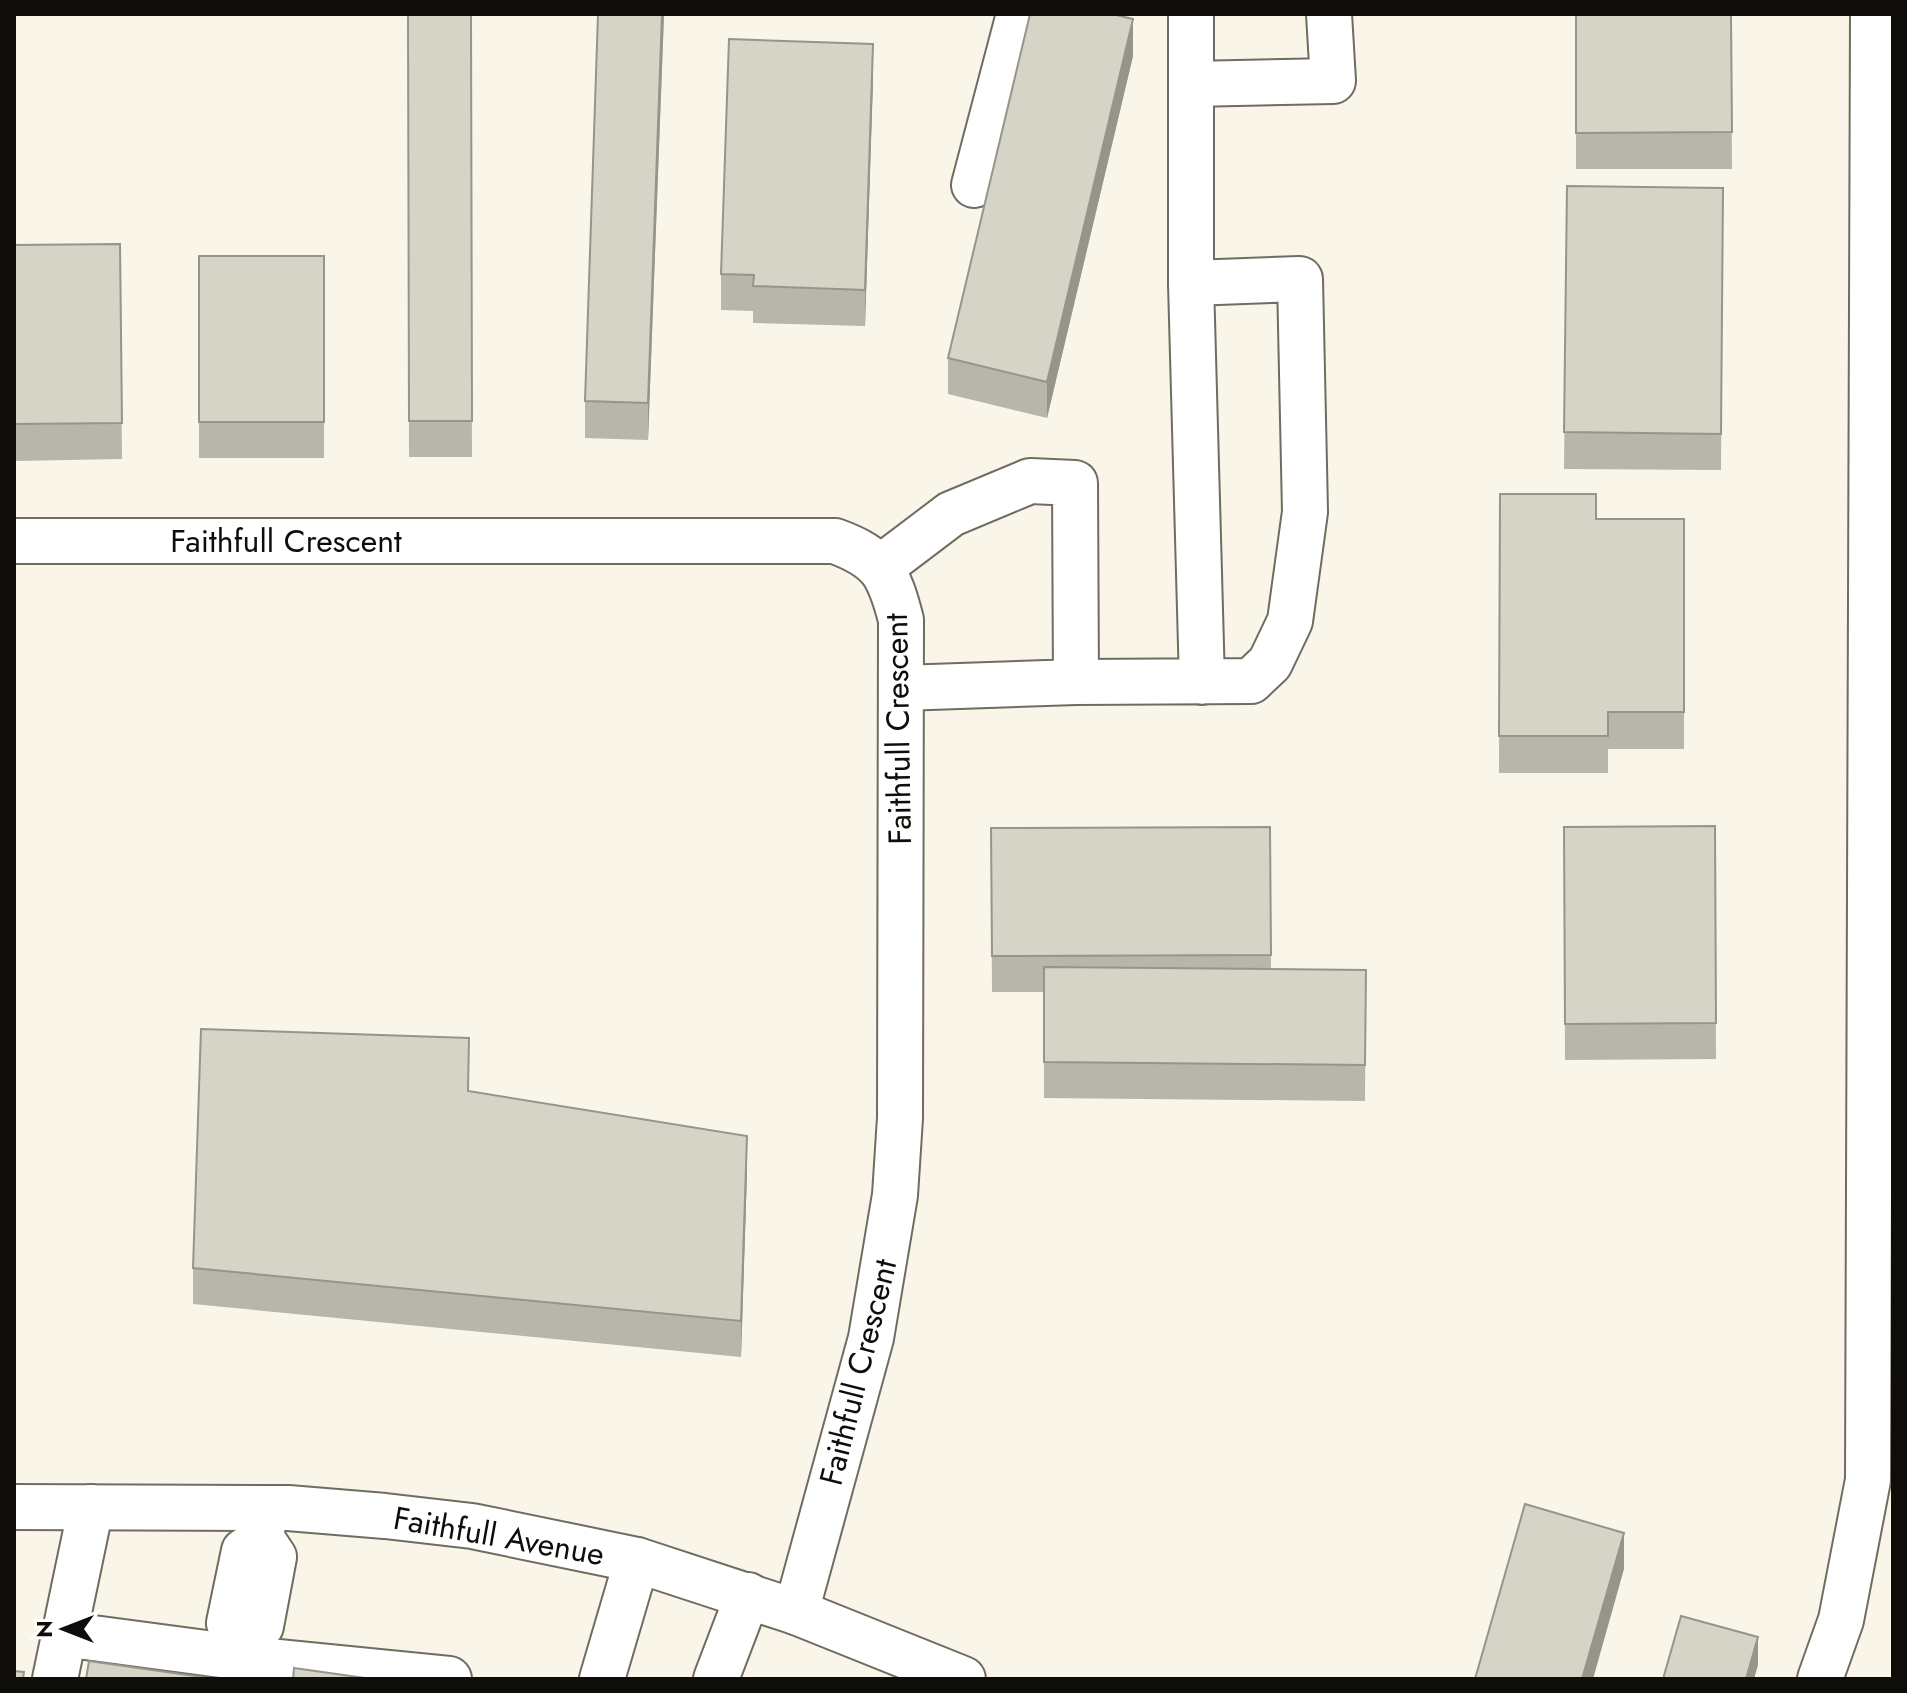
<svg xmlns="http://www.w3.org/2000/svg" width="1907" height="1693" font-family="Jost,sans-serif">
<style>
.lines{fill:none;stroke-linecap:round;stroke-linejoin:round}
.minor-casing{stroke:#6f6c61;stroke-width:48}
.minor{stroke:#fff;stroke-width:44}
.wall{fill:#b8b5ab}
.shaded-wall{fill:#96948b}
.building{fill:#d6d3c7;stroke:#96948b;stroke-width:2}
.labels{text-anchor:middle;stroke-width:6;stroke-linejoin:round;paint-order:stroke}
.street-label{font-size:32px;fill:#0e0d09;stroke:#fff}
</style>
<rect width="100%" height="100%" fill="#f9f5e8"/>
<g class="lines">
<g class="minor-casing">
<g id="minor">
<path d="M1191,14V283"/>
<path d="M1191,84L1333,81L1329,14"/>
<path d="M974,185L1019,14"/>
<path d="M14,541H835C881,558 889,573 901,620L900,1118L895,1195L871,1338L796,1612"/>
<path d="M881,567L951,514L1030,481L1075,483L1076,682L901,688"/>
<path d="M1076,682L1251,681L1270,663L1290,621L1305,512L1300,279L1191,283L1202,682"/>
<path d="M14,1507L288,1508L385,1516L472,1526L637,1560L796,1612L963,1679"/>
<path d="M262,1539L244,1551L229,1623L242,1640L261,1626L274,1557L262,1539L263,1508"/>
<path d="M63,1634L258,1660L255,1679"/>
<path d="M258,1660L449,1679"/>
<path d="M55,1679L91,1507"/>
<path d="M602,1679L637,1560"/>
<path d="M716,1679L748,1595"/>
<path d="M1820,1679L1841,1620L1868,1480L1873,14"/>
</g>
</g>
<use href="#minor" class="minor"/>
</g>
<g class="wall">
<path d="M408,14H471L472,457H409Z"/>
<path d="M664,14L648,440L585,438V401Z"/>
<path d="M1576,14H1731L1732,169H1576Z"/>
<path d="M1133,56L1047,418L948,394V358Z"/>
<path d="M873,80L865,326L753,323V311L721,310V274Z"/>
<path d="M1567,186L1723,188L1721,470L1564,469Z"/>
<path d="M120,244L122,459L14,461V245Z"/>
<rect x="199" y="256" width="125" height="202"/>
<path d="M1500,494L1596,519H1684V749H1608V773H1499Z"/>
<path d="M1715,826L1716,1059L1565,1060L1564,827Z"/>
<path d="M1270,827L1271,969L1366,970L1365,1101L1044,1098V992H992L991,828Z"/>
<path d="M468,1092L747,1172L741,1357L193,1304V1268Z"/>
</g>
<g class="shaded-wall">
<path d="M662,14H664L648,440V403Z"/>
<path d="M1133,19V56L1047,418V382Z"/>
<path d="M873,44V80L865,326V290Z"/>
<path d="M747,1136V1172L741,1357V1321Z"/>
<path d="M1624,1533V1569L1593,1679H1582Z"/>
<path d="M1758,1637V1665L1754,1679H1746Z"/>
</g>
<g class="building">
<path d="M408,14H471L472,421H409Z"/>
<path d="M598,14H662L648,403L585,401Z"/>
<path d="M1030,14H1112L1133,19L1047,382L948,358Z"/>
<path d="M1576,14H1731L1732,132L1576,133Z"/>
<path d="M729,39L873,44L865,290L753,286L754,275L721,274Z"/>
<path d="M1567,186L1723,188L1721,434L1564,432Z"/>
<path d="M120,244L122,423L14,424V245Z"/>
<rect x="199" y="256" width="125" height="166"/>
<path d="M1500,494H1596V519H1684V712H1608V736H1499Z"/>
<path d="M1715,826L1716,1023L1565,1024L1564,827Z"/>
<path d="M1270,827L1271,955L992,956L991,828Z"/>
<path d="M1044,967L1366,970L1365,1065L1044,1062Z"/>
<path d="M201,1029L469,1038L468,1091L747,1136L741,1321L193,1268Z"/>
<path d="M1525,1504L1624,1533L1582,1679H1475Z"/>
<path d="M1681,1616L1758,1637L1746,1679H1663Z"/>
<path d="M89,1661L216,1679H86Z"/>
<path d="M294,1668L372,1679H293Z"/>
<path d="M14,1671L24,1672L23,1679H14Z"/>
</g>
<g class="labels">
<g class="street-label">
<text x="286" y="552">Faithfull Crescent</text>
<text transform="translate(898 729) rotate(-91)" y="11">Faithfull Crescent</text>
<text transform="translate(858 1372) rotate(-76)" y="11">Faithfull Crescent</text>
<text transform="translate(499 1536) rotate(10)" y="11">Faithfull Avenue</text>
</g>
</g>
<rect width="1907" height="1693" fill="none" stroke="#0e0d09" stroke-width="32"/>
<g transform="translate(64 1629) rotate(270)" stroke="#ffffff" stroke-width="6" paint-order="stroke">
<path d="M0-6L14 30L0 20L-14 30Z" fill="#0e0d09"/>
<text y="-12" font-size="22" font-weight="bold" text-anchor="middle" fill="#0e0d09">N</text>
</g>
</svg>
